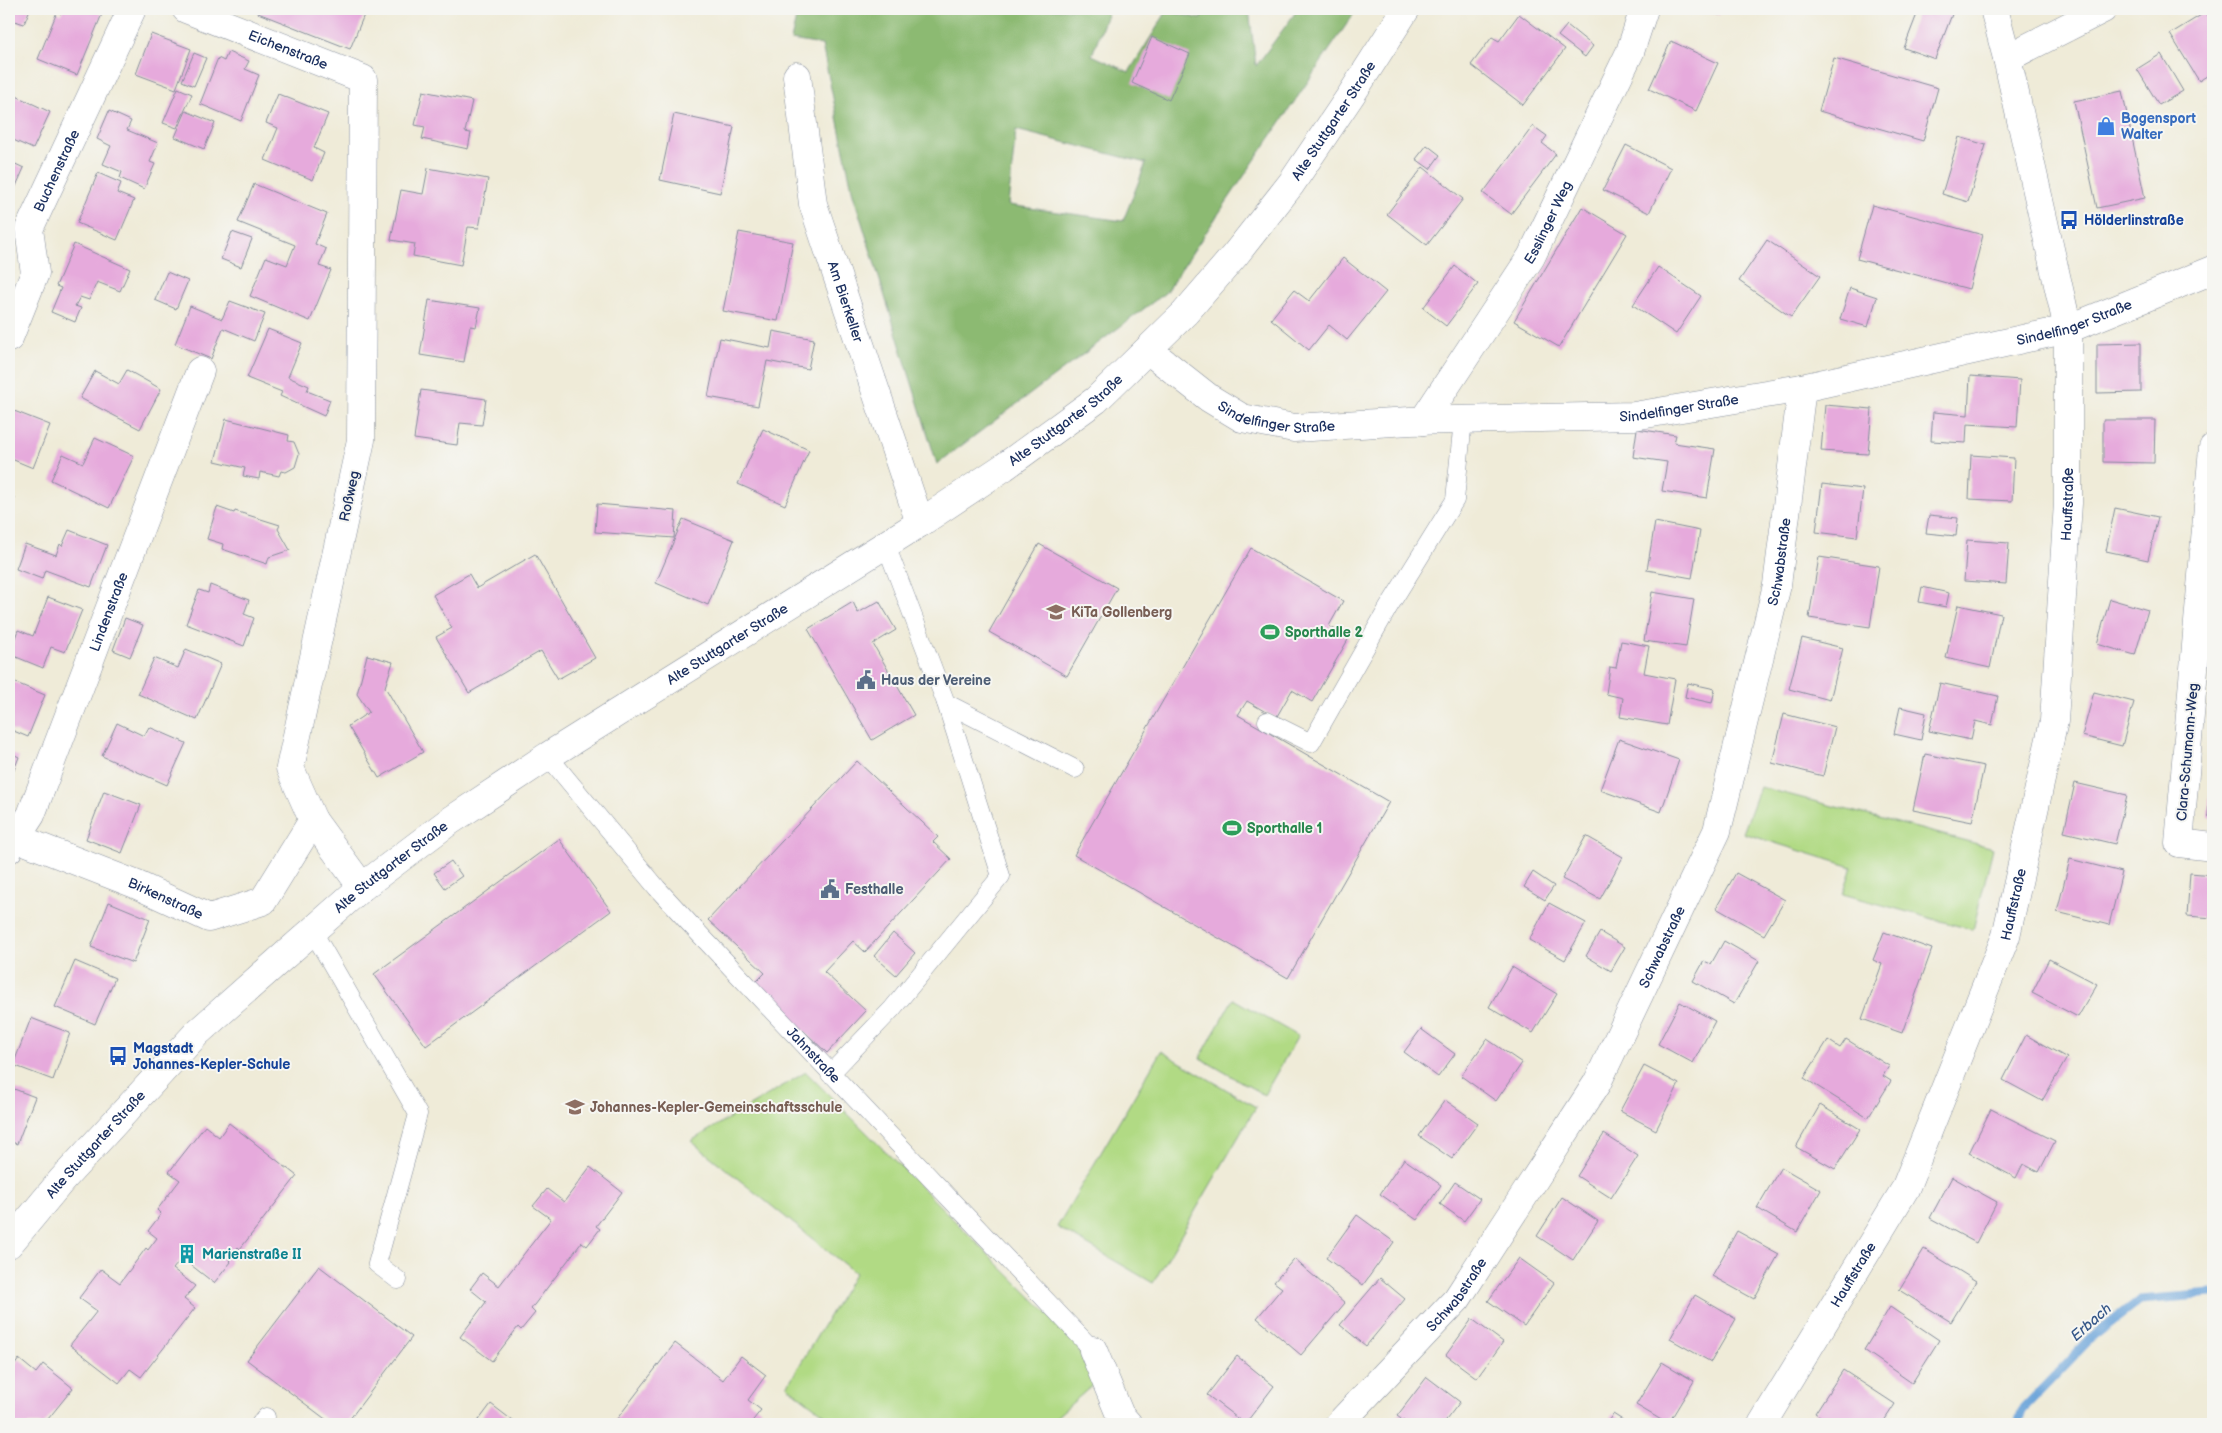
<svg xmlns="http://www.w3.org/2000/svg" width="2222" height="1433" font-family="'Balsamiq Sans',sans-serif">
<style>
.green{fill:#b1da84;stroke:#668471}
.forest{fill:#8cba72;stroke:#547468;fill-rule:evenodd}
.lines{fill:none;stroke-linecap:round;stroke-linejoin:round}
.stream{stroke:#69a3d9;stroke-width:9}
.building{fill:#e6aadc}
.service-casing{stroke:#858d9b;stroke-width:19}
.minor-casing{stroke:#858d9b;stroke-width:29}
.tertiary-casing{stroke:#858d9b;stroke-width:29}
.service{stroke:#fff;stroke-width:18}
.minor{stroke:#fff;stroke-width:28}
.tertiary{stroke:#fff;stroke-width:28}
.labels{text-anchor:middle;stroke-width:4;stroke-linejoin:round;paint-order:stroke}
.street-label{font-size:14px;fill:#1b2f5e;stroke:#f6f6f2}
.shop-label{font-size:14px;font-weight:bold;fill:#366cbe;stroke:#f6f6f2;text-anchor:start}
.transit-label{font-size:14px;font-weight:bold;fill:#164399;stroke:#f6f6f2;text-anchor:start}
.education-label{font-size:14px;font-weight:bold;fill:#785e54;stroke:#f6f6f2;text-anchor:start}
.leisure-label{font-size:14px;font-weight:bold;fill:#27864d;stroke:#f6f6f2;text-anchor:start}
.service-label{font-size:14px;font-weight:bold;fill:#4e5e75;stroke:#f6f6f2;text-anchor:start}
.culture-label{font-size:14px;font-weight:bold;fill:#0d838f;stroke:#f6f6f2;text-anchor:start}
.water-label{font-size:15px;font-style:italic;fill:#365889;stroke:#f6f6f2}
</style>
<rect width="100%" height="100%" fill="#f6f6f2"/>
<filter id="ink" filterUnits="userSpaceOnUse"><feTurbulence type="fractalNoise" baseFrequency=".02" numOctaves="2"/><feDisplacementMap in="SourceGraphic" scale="10" xChannelSelector="R" yChannelSelector="G"/><feConvolveMatrix kernelMatrix="1 2 1 2 8 2 1 2 1" color-interpolation-filters="sRGB"/></filter>
<filter id="wash" filterUnits="userSpaceOnUse"><feTurbulence type="fractalNoise" baseFrequency=".0096" numOctaves="4" result="noise"/><feDisplacementMap in="SourceGraphic" scale="20" xChannelSelector="R" yChannelSelector="G"/><feGaussianBlur stdDeviation="1.12" result="paint"/><feColorMatrix in="noise" values="0 0 0 0 0 0 0 0 0 0 0 0 0 0 0 0 0 1.4 0 .05"/><feComposite in="paint" operator="in"/></filter>
<g filter="url(#wash)">
<rect width="100%" height="100%" fill="#efebd8"/>
<g class="green">
<path d="M1760,787L1993,848L1973,930L1843,894L1852,867L1743,833Z"/>
<path d="M1233,999L1298,1036L1264,1095L1200,1058Z"/>
<path d="M1161,1051L1256,1107L1153,1283L1057,1227Z"/>
<path d="M806,1072L1074,1340L1094,1384L1048,1424H837L787,1386L855,1273L691,1141Z"/>
</g>
<path class="forest" d="M798,9H1109L1092,55L1129,72L1167,11L1201,19V9H1249L1256,66L1298,9H1357L1165,293L937,464L853,194L822,45L791,40ZM1016,130L1146,163L1123,221L1008,205Z"/>
<g class="lines">
<path class="stream" d="M2018,1424L2022,1410L2090,1339L2140,1300L2213,1294"/>
</g>
<g id="blocks">
<g class="building">
<path d="M9,9H30L24,24L9,19Z"/>
<path d="M63,9H89L102,14L77,75L38,59L57,12L61,14Z"/>
<path d="M260,9H363L366,10L350,49L258,13Z"/>
<path d="M761,9H790L788,15Z"/>
<path d="M1701,9H1721L1719,15Z"/>
<path d="M1919,9H1954L1935,59L1904,48Z"/>
<path d="M2206,12L2213,24V72L2199,81L2170,34Z"/>
<path d="M1519,14L1565,49L1523,105L1471,65L1492,37L1499,41Z"/>
<path d="M1567,25L1593,46L1585,57L1558,36Z"/>
<path d="M151,34L191,49L176,89L136,74Z"/>
<path d="M1152,37L1190,54L1169,100L1132,83Z"/>
<path d="M1671,41L1718,63L1696,111L1649,89Z"/>
<path d="M228,52L249,61L245,69L259,75L241,121L200,104L218,58L224,61Z"/>
<path d="M194,53L206,58L194,86L182,81Z"/>
<path d="M2161,54L2183,91L2159,105L2137,69Z"/>
<path d="M1834,58L1938,88L1923,141L1819,111Z"/>
<path d="M178,88L192,94L177,128L163,123Z"/>
<path d="M423,91L472,101L465,132L471,133L468,149L422,139L425,127L415,125Z"/>
<path d="M2122,91L2145,198L2097,208L2074,101Z"/>
<path d="M12,94L50,112L33,149L9,138V102Z"/>
<path d="M278,94L328,114L314,148L324,153L313,180L265,160L278,128L266,123Z"/>
<path d="M109,111L131,121L127,130L158,143L150,162L155,164L144,189L120,178L122,172L103,164L111,146L97,139Z"/>
<path d="M186,111L215,123L204,149L175,137Z"/>
<path d="M674,114L734,127L720,193L660,180Z"/>
<path d="M1533,126L1547,136L1542,143L1556,154L1511,214L1483,193Z"/>
<path d="M1959,137L1986,145L1968,202L1942,194Z"/>
<path d="M1427,145L1440,155L1430,169L1416,159Z"/>
<path d="M1626,145L1671,168L1649,213L1603,190Z"/>
<path d="M9,161L24,168L9,202Z"/>
<path d="M1423,167L1463,199L1427,245L1387,214Z"/>
<path d="M428,168L488,179L479,228L468,227L461,265L413,256L415,244L391,240L401,190L423,194Z"/>
<path d="M98,173L121,183L117,193L134,200L117,240L77,223Z"/>
<path d="M254,184L327,214L315,244L326,249L319,266L331,270L310,321L250,296L266,257L287,265L295,245L238,222Z"/>
<path d="M1872,205L1983,235L1969,289L1857,259Z"/>
<path d="M1582,207L1627,234L1559,347L1514,321Z"/>
<path d="M232,232L252,239L241,267L221,259Z"/>
<path d="M739,232L793,242L778,321L723,311Z"/>
<path d="M1767,240L1820,276L1791,317L1739,281Z"/>
<path d="M74,244L130,269L120,291L97,282L89,300L80,297L75,306L81,308L75,322L51,312L61,288L56,286Z"/>
<path d="M1343,258L1386,292L1347,340L1329,325L1309,350L1271,319L1294,290L1309,301Z"/>
<path d="M1455,266L1478,284L1446,326L1423,308Z"/>
<path d="M1658,267L1701,296L1676,334L1633,305Z"/>
<path d="M167,272L188,281L176,309L155,300Z"/>
<path d="M1850,288L1877,297L1868,327L1840,319Z"/>
<path d="M429,300L480,308L476,327L470,326L464,362L420,355Z"/>
<path d="M230,301L265,314L254,341L223,328L211,359L175,344L190,306L222,319Z"/>
<path d="M268,329L302,343L288,377L309,386L307,391L330,400L324,416L280,396L282,392L247,378Z"/>
<path d="M773,331L814,339L808,369L767,361L758,406L708,397L720,338L770,348Z"/>
<path d="M2141,343V392L2097,393V344Z"/>
<path d="M127,370L161,389L140,429L80,398L95,371L119,384Z"/>
<path d="M1970,376L2020,380L2017,427L1967,424L1966,443L1931,441L1933,412L1968,415Z"/>
<path d="M421,390L486,399L482,425L460,423L457,445L414,439Z"/>
<path d="M1825,405L1872,409L1868,454L1821,451Z"/>
<path d="M9,409L50,425L33,468L9,458Z"/>
<path d="M226,419L289,435L288,441L294,442L299,454L295,467L286,472L281,471L279,476L260,472L259,479L243,476L245,468L215,461Z"/>
<path d="M2103,420H2155L2154,463L2103,462Z"/>
<path d="M763,429L809,450L785,505L738,484Z"/>
<path d="M1637,429L1676,435L1674,443L1715,449L1707,498L1662,491L1667,462L1633,457Z"/>
<path d="M95,438L134,456L109,508L51,480L63,454L83,463Z"/>
<path d="M1971,455L2014,458L2012,501L1969,499Z"/>
<path d="M1822,484L1863,489L1857,537L1816,532Z"/>
<path d="M9,496L15,498L9,512Z"/>
<path d="M597,504L676,511L674,538L595,532Z"/>
<path d="M217,507L234,513L235,511L280,525L278,529L290,550L269,557L267,564L222,549L223,544L207,539Z"/>
<path d="M2115,508L2158,517L2148,560L2106,551Z"/>
<path d="M1929,515L1958,518L1956,536L1926,533Z"/>
<path d="M683,519L734,540L708,605L656,583Z"/>
<path d="M1655,522L1700,531L1692,578L1647,570Z"/>
<path d="M69,530L107,545L91,587L45,570L42,579L16,569L25,544L56,555L60,544L62,546Z"/>
<path d="M1967,540L2009,543L2006,584L1964,581Z"/>
<path d="M1039,544L1117,588L1067,676L989,632Z"/>
<path d="M1251,548L1343,601L1329,626L1349,638L1312,702L1292,690L1276,718L1247,701L1238,715L1389,802L1288,978L1074,855Z"/>
<path d="M535,554L595,658L558,679L541,651L469,693L436,637L452,628L433,595L469,574L477,588Z"/>
<path d="M1819,557L1879,566L1870,627L1809,618Z"/>
<path d="M210,585L249,600L244,614L254,618L244,646L186,624L199,590L208,593Z"/>
<path d="M1922,587L1949,593L1946,607L1919,602Z"/>
<path d="M1652,592L1694,599L1686,647L1644,641Z"/>
<path d="M48,597L82,610L65,652L51,647L43,668L9,654L18,630L33,636Z"/>
<path d="M2110,599L2148,610L2135,655L2097,644Z"/>
<path d="M879,601L896,630L873,644L914,715L872,740L808,629L853,602L858,613Z"/>
<path d="M1958,605L2001,614L1990,668L1946,658Z"/>
<path d="M125,618L143,625L130,657L113,650Z"/>
<path d="M1802,638L1843,648L1830,700L1789,689Z"/>
<path d="M1621,641L1649,646L1644,673L1675,679L1667,725L1620,717L1623,698L1606,694L1610,667L1616,668Z"/>
<path d="M186,649L221,664L197,720L138,694L154,658L178,668Z"/>
<path d="M367,655L393,662L385,687L423,752L379,778L348,726L369,712L357,694Z"/>
<path d="M9,680L45,695L28,737L9,729Z"/>
<path d="M1688,683L1715,689L1712,703L1685,697Z"/>
<path d="M1940,683L1998,696L1992,725L1975,721L1971,740L1929,731Z"/>
<path d="M2094,692L2134,702L2122,746L2082,736Z"/>
<path d="M1900,707L1926,713L1921,740L1894,734Z"/>
<path d="M1784,714L1835,727L1823,776L1772,763Z"/>
<path d="M117,723L144,736L149,727L186,743L167,785L102,756Z"/>
<path d="M1619,739L1679,760L1661,812L1600,790Z"/>
<path d="M9,752L19,757L9,783Z"/>
<path d="M1925,754L1984,766L1972,822L1913,810Z"/>
<path d="M857,761L938,837L933,842L951,859L865,952L853,941L824,972L866,1011L827,1053L754,984L765,973L708,920Z"/>
<path d="M2212,772H2213V817L2208,816Z"/>
<path d="M2075,783L2127,795L2115,844L2064,832Z"/>
<path d="M104,791L141,805L122,853L86,839Z"/>
<path d="M1586,836L1623,857L1600,899L1562,879Z"/>
<path d="M559,839L611,911L426,1046L374,974Z"/>
<path d="M2070,859L2122,872L2109,925L2057,912Z"/>
<path d="M451,861L462,876L445,888L434,873Z"/>
<path d="M1533,872L1554,886L1545,900L1524,887Z"/>
<path d="M1736,873L1785,900L1764,935L1716,908Z"/>
<path d="M2190,873L2213,875V918L2187,916Z"/>
<path d="M109,902L150,919L133,963L91,947Z"/>
<path d="M1549,903L1586,923L1565,960L1529,940Z"/>
<path d="M1600,932L1625,947L1611,971L1586,956Z"/>
<path d="M1884,932L1932,949L1902,1033L1862,1019L1882,964L1873,960Z"/>
<path d="M893,933L915,953L896,975L874,956Z"/>
<path d="M1724,941L1759,961L1734,1004L1693,981L1704,961L1711,964Z"/>
<path d="M2049,959L2097,984L2078,1017L2032,993Z"/>
<path d="M75,961L115,978L95,1024L55,1007Z"/>
<path d="M1512,967L1557,994L1533,1033L1489,1007Z"/>
<path d="M1680,1002L1715,1021L1693,1063L1658,1044Z"/>
<path d="M31,1018L70,1033L53,1080L13,1065Z"/>
<path d="M1421,1029L1455,1054L1438,1077L1404,1052Z"/>
<path d="M2026,1035L2067,1058L2042,1101L2003,1080Z"/>
<path d="M1487,1039L1522,1063L1496,1101L1461,1076Z"/>
<path d="M1846,1039L1889,1066L1883,1076L1891,1081L1868,1118L1804,1078L1828,1040L1840,1048Z"/>
<path d="M1644,1066L1679,1084L1656,1130L1620,1111Z"/>
<path d="M9,1087L35,1097L17,1144L9,1141Z"/>
<path d="M1445,1100L1478,1123L1452,1159L1419,1136Z"/>
<path d="M1820,1105L1860,1129L1835,1169L1796,1147Z"/>
<path d="M1991,1109L2055,1141L2039,1172L2023,1164L2016,1178L1969,1153Z"/>
<path d="M229,1123L297,1176L240,1249L238,1247L229,1260L231,1262L214,1283L182,1258L173,1269L195,1286L184,1299L195,1308L141,1377L130,1369L119,1383L70,1345L97,1311L79,1298L101,1269L120,1283L146,1248L148,1250L157,1238L148,1231L161,1214L157,1210L180,1180L169,1172L205,1126L219,1137Z"/>
<path d="M1604,1134L1638,1156L1611,1198L1577,1176Z"/>
<path d="M1404,1159L1441,1185L1417,1220L1380,1194Z"/>
<path d="M590,1167L622,1192L596,1226L600,1229L587,1246L582,1242L531,1309L535,1313L521,1330L518,1327L492,1361L460,1337L486,1302L470,1289L482,1273L499,1286L551,1219L533,1206L547,1189L564,1202Z"/>
<path d="M1781,1167L1821,1190L1797,1232L1757,1208Z"/>
<path d="M1952,1177L1997,1202L1976,1243L1930,1218Z"/>
<path d="M1455,1182L1480,1199L1464,1221L1440,1204Z"/>
<path d="M1562,1197L1598,1221L1573,1260L1537,1236Z"/>
<path d="M1357,1215L1394,1242L1363,1285L1326,1258Z"/>
<path d="M1737,1231L1779,1254L1754,1299L1712,1276Z"/>
<path d="M1924,1249L1976,1281L1951,1322L1899,1290Z"/>
<path d="M1519,1258L1554,1283L1524,1326L1488,1301Z"/>
<path d="M1294,1259L1345,1303L1301,1355L1257,1318L1282,1288L1274,1282Z"/>
<path d="M319,1266L412,1337L346,1424H332L247,1360Z"/>
<path d="M1380,1278L1405,1299L1366,1346L1340,1325Z"/>
<path d="M1695,1295L1736,1319L1711,1362L1670,1339Z"/>
<path d="M1890,1307L1939,1340L1912,1383L1864,1350Z"/>
<path d="M1472,1319L1503,1342L1477,1378L1446,1355Z"/>
<path d="M675,1343L723,1380L741,1356L766,1375L748,1400L761,1410L750,1424H613Z"/>
<path d="M1237,1356L1274,1386L1245,1424L1207,1395Z"/>
<path d="M19,1359L36,1373L43,1364L73,1388L44,1424H9V1373Z"/>
<path d="M1662,1362L1694,1381L1668,1424L1636,1405Z"/>
<path d="M1843,1370L1895,1404L1882,1424H1832L1815,1413Z"/>
<path d="M1427,1377L1460,1402L1443,1424H1408L1397,1416Z"/>
<path d="M491,1404L517,1424H476Z"/>
<path d="M1613,1414L1629,1424H1606Z"/>
</g>
</g>
</g>
<g filter="url(#ink)">
<use href="#blocks" fill-opacity="0" stroke="#858d9b" stroke-width="1"/>
<g class="lines">
<g class="service-casing">
<g id="service">
<path d="M946,703L1075,769"/>
<path d="M1267,721L1311,743L1388,608L1455,500L1463,420"/>
<path id="s1" d="M548,756L657,888L690,924L1093,1350"/>
<path d="M312,930L418,1114L377,1264L398,1280"/>
<path d="M830,1074L892,1009L1001,876L946,703L886,545"/>
<path d="M260,1424L266,1417"/>
</g>
</g>
<g class="minor-casing">
<g id="minor">
<path id="s2" d="M186,9L363,79L361,440L290,768L313,820L362,887"/>
<path d="M2007,58L2103,9"/>
<path id="s3" d="M797,76L813,204L920,523"/>
<path id="s4" d="M9,338L35,273L29,229L132,9"/>
<path id="s5" d="M1148,350L1209,398L1242,418L1294,428L1410,421L1634,416L1802,388L2068,329L2213,270"/>
<path id="s6" d="M1423,421L1531,257L1630,52L1644,9"/>
<path d="M2213,448L2179,843L2213,847"/>
<path id="s7" d="M9,835L135,884L209,918L263,901L313,820"/>
<path id="s8" d="M9,849L31,815L200,371"/>
<path d="M1093,1350L1120,1415L1128,1424"/>
<path id="s9" d="M1339,1424L1457,1299L1597,1083L1717,831L1777,585L1802,388"/>
<path id="s10" d="M1762,1424L1905,1189L2006,936L2054,721L2068,503V329L2007,58L1994,9"/>
</g>
</g>
<g class="tertiary-casing">
<g id="tertiary">
<path id="s11" d="M9,1244L62,1180L197,1033L362,887L447,823L548,756L920,523L1004,467L1096,400L1185,313L1235,255L1291,184L1351,95L1406,9"/>
</g>
</g>
<use href="#service" class="service"/>
<use href="#minor" class="minor"/>
<use href="#tertiary" class="tertiary"/>
</g>
</g>
<defs>
<g id="shop-bare" transform="scale(1.5)"><path d="M-5-2.5h2.3a2.7 3.5 0 0 1 5.4 0H5L5.5 6h-11ZM-1.5-2.5h3a1.5 2.3 0 0 0-3 0Z" fill="#3f7fe0" stroke="#f6f6f2" stroke-width="2.5" paint-order="stroke"/></g>
<g id="bus-bare" transform="scale(1.5)"><path d="M-5-6H5V4H4V6H2V4H-2V6H-4V4H-5ZM-3.5-4V0h7V-4ZM-3.5 1.2v1.5H-2V1.2ZM2 1.2v1.5H3.5V1.2Z" fill="#1a4fb4" stroke="#f6f6f2" stroke-width="2.5" paint-order="stroke"/></g>
<g id="school-bare" transform="scale(1.5)"><path d="M0-5L7-2L0 1L-7-2ZM-4 1L0 2.5L4 1V4Q0 6-4 4Z" fill="#8d6e63" stroke="#f6f6f2" stroke-width="2.5" paint-order="stroke"/></g>
<g id="stadium-bare" transform="scale(1.5)"><path d="M0-5a6.5 5 0 1 0 0 10a6.5 5 0 1 0 0-10ZM-3.5-1.8h7v3.6h-7Z" fill="#2e9e5b" stroke="#f6f6f2" stroke-width="2.5" paint-order="stroke"/></g>
<g id="civic-bare" transform="scale(1.5)"><path d="M-.6-6.5H3V-4.5H.6V-3L4-1V1h2V6H-6V1h2V-1L-.6-3ZM-1.2 2.5V6h2.4V2.5Z" fill="#5c6f8a" stroke="#f6f6f2" stroke-width="2.5" paint-order="stroke"/></g>
<g id="building-bare" transform="scale(1.5)"><path d="M-4-6H4V6H1V3H-1V6H-4ZM-2.5-4.3h1.7v1.8h-1.7ZM.8-4.3h1.7v1.8H.8ZM-2.5-1h1.7V.8h-1.7ZM.8-1h1.7V.8H.8Z" fill="#0f9aa8" stroke="#f6f6f2" stroke-width="2.5" paint-order="stroke"/></g>
</defs>
<g fill-rule="evenodd">
<use href="#shop-bare" x="2106" y="126"/>
<use href="#bus-bare" x="2069" y="220"/>
<use href="#school-bare" x="1056" y="612"/>
<use href="#stadium-bare" x="1270" y="632"/>
<use href="#civic-bare" x="866" y="680"/>
<use href="#stadium-bare" x="1232" y="828"/>
<use href="#civic-bare" x="830" y="889"/>
<use href="#bus-bare" x="118" y="1056"/>
<use href="#school-bare" x="575" y="1107"/>
<use href="#building-bare" x="187" y="1254"/>
</g>
<g class="labels">
<g class="street-label">
<text dy="5" stroke="none"><textPath href="#s2" startOffset="110">Eichenstraße</textPath></text>
<text dy="5" stroke="none"><textPath href="#s11" startOffset="1752">Alte Stuttgarter Straße</textPath></text>
<text dy="5" stroke="none"><textPath href="#s4" startOffset="179">Buchenstraße</textPath></text>
<text dy="5" stroke="none"><textPath href="#s6" startOffset="235">Esslinger Weg</textPath></text>
<text dy="5" stroke="none"><textPath href="#s3" startOffset="232">Am Bierkeller</textPath></text>
<text dy="5" stroke="none"><textPath href="#s5" startOffset="960">Sindelfinger Straße</textPath></text>
<text dy="5" stroke="none"><textPath href="#s5" startOffset="555">Sindelfinger Straße</textPath></text>
<text dy="5" stroke="none"><textPath href="#s5" startOffset="150">Sindelfinger Straße</textPath></text>
<text dy="5" stroke="none"><textPath href="#s11" startOffset="1348">Alte Stuttgarter Straße</textPath></text>
<text transform="translate(349 496) rotate(-78)" y="5">Roßweg</text>
<text dy="5" stroke="none"><textPath href="#s10" startOffset="985">Hauffstraße</textPath></text>
<text dy="5" stroke="none"><textPath href="#s9" startOffset="985">Schwabstraße</textPath></text>
<text dy="5" stroke="none"><textPath href="#s8" startOffset="258">Lindenstraße</textPath></text>
<text dy="5" stroke="none"><textPath href="#s11" startOffset="942">Alte Stuttgarter Straße</textPath></text>
<text transform="translate(2187 752) rotate(-85)" y="5">Clara-Schumann-Weg</text>
<text dy="5" stroke="none"><textPath href="#s11" startOffset="538">Alte Stuttgarter Straße</textPath></text>
<text dy="5" stroke="none"><textPath href="#s7" startOffset="169">Birkenstraße</textPath></text>
<text dy="5" stroke="none"><textPath href="#s10" startOffset="580">Hauffstraße</textPath></text>
<text dy="5" stroke="none"><textPath href="#s9" startOffset="580">Schwabstraße</textPath></text>
<text dy="5" stroke="none"><textPath href="#s1" startOffset="400">Jahnstraße</textPath></text>
<text dy="5" stroke="none"><textPath href="#s11" startOffset="132">Alte Stuttgarter Straße</textPath></text>
<text dy="5" stroke="none"><textPath href="#s10" startOffset="175">Hauffstraße</textPath></text>
<text dy="5" stroke="none"><textPath href="#s9" startOffset="175">Schwabstraße</textPath></text>
</g>
<g class="shop-label">
<text x="2121" y="123">Bogensport<tspan x="2121" dy="16">Walter</tspan></text>
</g>
<g class="transit-label">
<text x="2084" y="225">Hölderlinstraße</text>
<text x="133" y="1053">Magstadt<tspan x="133" dy="16">Johannes-Kepler-Schule</tspan></text>
</g>
<g class="education-label">
<text x="1071" y="617">KiTa Gollenberg</text>
<text x="590" y="1112">Johannes-Kepler-Gemeinschaftsschule</text>
</g>
<g class="leisure-label">
<text x="1285" y="637">Sporthalle 2</text>
<text x="1247" y="833">Sporthalle 1</text>
</g>
<g class="service-label">
<text x="881" y="685">Haus der Vereine</text>
<text x="845" y="894">Festhalle</text>
</g>
<g class="culture-label">
<text x="202" y="1259">Marienstraße II</text>
</g>
<g class="water-label">
<text transform="translate(2091 1322) rotate(-41)" y="5">Erbach</text>
</g>
</g>
<rect width="2222" height="1433" fill="none" stroke="#f6f6f2" stroke-width="30"/>
</svg>
